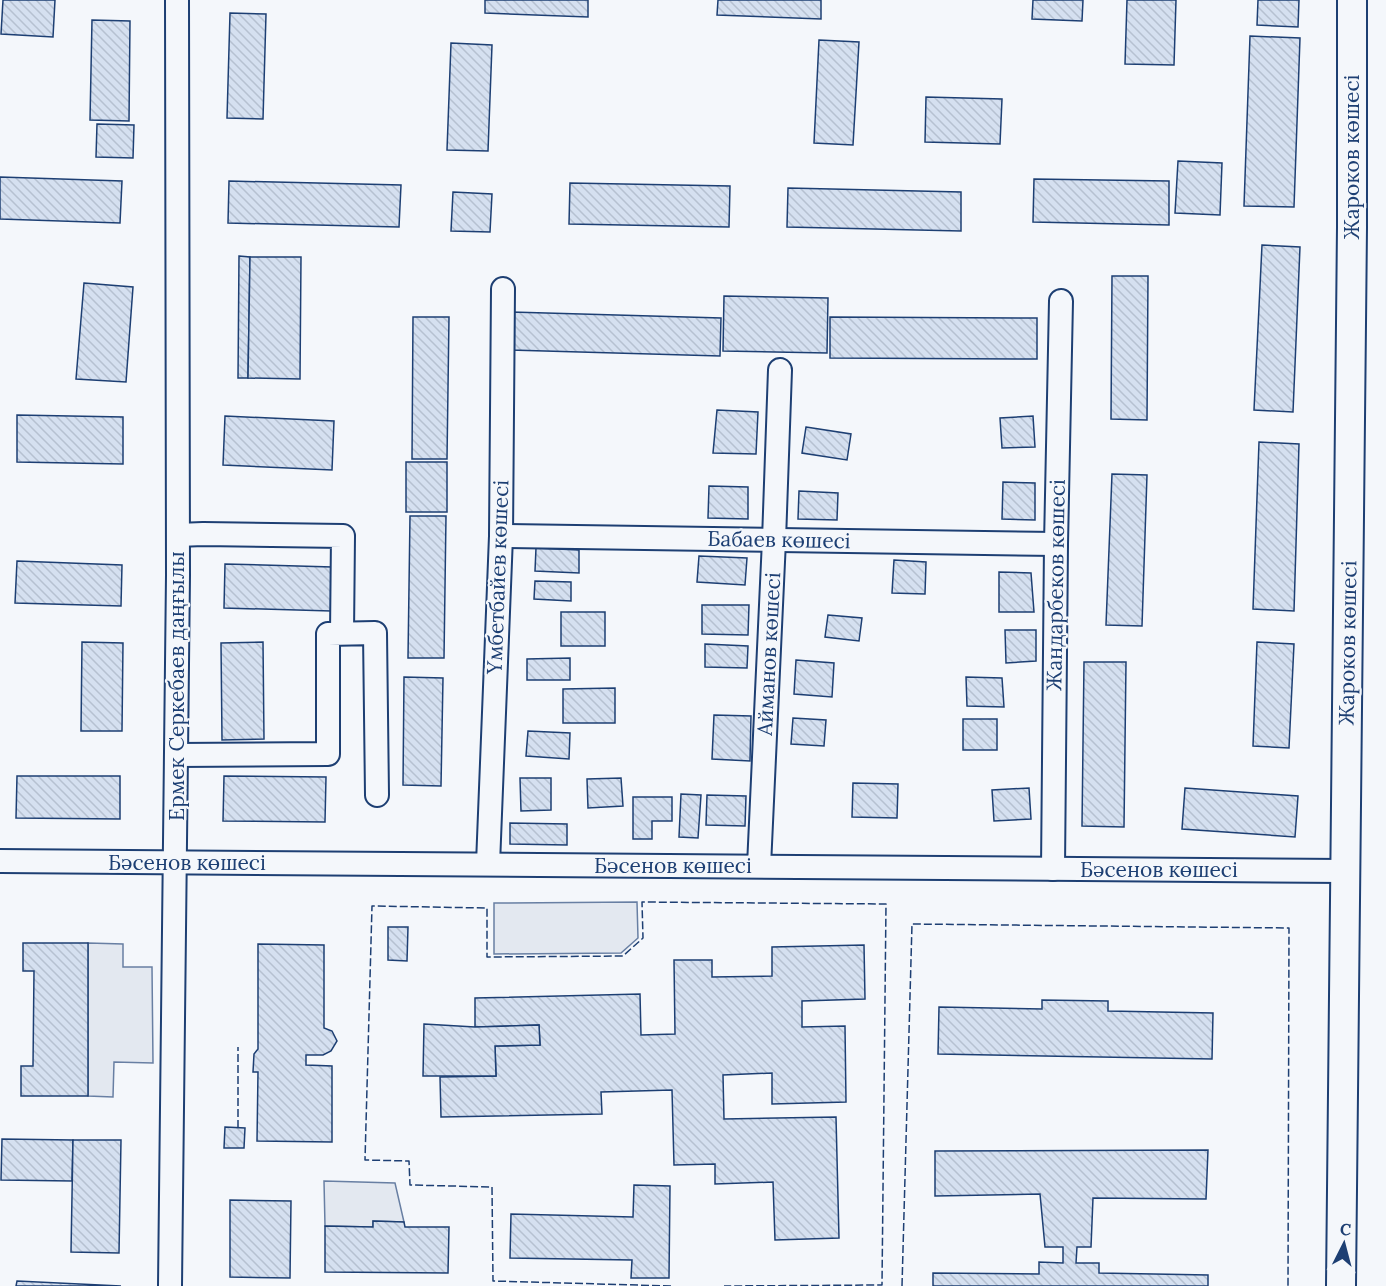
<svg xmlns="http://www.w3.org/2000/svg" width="1386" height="1286" font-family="Lora,serif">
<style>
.parking{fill:#e3e8f0;stroke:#687fa3;stroke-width:1.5}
.building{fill:url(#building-back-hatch);stroke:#1d3f73;stroke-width:1.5}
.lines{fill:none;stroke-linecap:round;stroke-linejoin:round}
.minor-casing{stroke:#1d3f73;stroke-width:26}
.major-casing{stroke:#1d3f73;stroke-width:32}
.minor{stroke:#f4f7fb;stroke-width:22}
.major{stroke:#f4f7fb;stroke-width:28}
.fence{stroke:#1d3f73;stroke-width:1.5;stroke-dasharray:8 3;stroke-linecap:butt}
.labels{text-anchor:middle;stroke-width:4.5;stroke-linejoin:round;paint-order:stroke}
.street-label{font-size:21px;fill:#1d3f73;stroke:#f4f7fb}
</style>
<defs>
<pattern id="building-back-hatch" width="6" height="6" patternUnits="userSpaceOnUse" patternTransform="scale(1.5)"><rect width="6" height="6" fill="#d5e0f0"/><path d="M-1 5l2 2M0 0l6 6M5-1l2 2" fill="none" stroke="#b6c1d1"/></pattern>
</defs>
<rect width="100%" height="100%" fill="#f4f7fb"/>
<g class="parking">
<path d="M637,902L638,938L621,953L494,954V903Z"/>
<path d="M88,943L123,944V967H152L153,1063L114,1062L113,1097L88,1096Z"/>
<path d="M324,1181L395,1183L404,1222L373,1221V1227L325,1226Z"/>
</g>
<g class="building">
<path d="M3,0H55L53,37L1,34Z"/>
<path d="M485,0H588V17L485,13Z"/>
<path d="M718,0H821V19L717,15Z"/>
<path d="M1033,0H1083L1082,21L1032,19Z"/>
<path d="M1127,0H1176L1174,65L1125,64Z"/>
<path d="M1258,0H1299L1298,27L1257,25Z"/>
<path d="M230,13L266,14L263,119L227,118Z"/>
<path d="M92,20L130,21L129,121L90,120Z"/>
<path d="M1250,36L1300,38L1294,207L1244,206Z"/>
<path d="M819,40L859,42L853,145L814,143Z"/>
<path d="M451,43L492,45L488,151L447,150Z"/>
<path d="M926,97L1002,99L1000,144L925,142Z"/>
<path d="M97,124L134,125L133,158L96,157Z"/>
<path d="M1178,161L1222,163L1220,215L1175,213Z"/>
<path d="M0,177L122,181L120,223L0,219Z"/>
<path d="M1034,179L1169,181V225L1033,222Z"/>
<path d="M229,181L401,185L399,227L228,223Z"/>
<path d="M570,183L730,186L729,227L569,224Z"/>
<path d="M788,188L961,192V231L787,227Z"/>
<path d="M453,192L492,194L490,232L451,231Z"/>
<path d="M1262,245L1300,247L1293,412L1254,410Z"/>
<path d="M239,256L250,257L248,378H238Z"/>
<path d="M250,257H301L300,379L248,378Z"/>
<path d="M1112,276H1148L1147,420L1111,419Z"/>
<path d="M84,283L133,287L126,382L76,379Z"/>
<path d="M724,296L828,298L827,353L723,351Z"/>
<path d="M511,312L721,318L720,356L510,350Z"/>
<path d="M413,317H449L447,459H412Z"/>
<path d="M830,317L1037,318V359L830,358Z"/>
<path d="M717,410L758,412L756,454L713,453Z"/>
<path d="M17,415L123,417V464L17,462Z"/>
<path d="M225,416L334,421L332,470L223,465Z"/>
<path d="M1033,416L1035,447L1002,448L1000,418Z"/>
<path d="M806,427L851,434L847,460L802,453Z"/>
<path d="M1259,442L1299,444L1294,611L1253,609Z"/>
<rect x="406" y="462" width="41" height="50"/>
<path d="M1112,474L1147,475L1142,626L1106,625Z"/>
<path d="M1003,482L1035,483V520L1002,519Z"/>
<path d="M709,486L748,487V519L708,518Z"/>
<path d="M799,491L838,493L837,520L798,519Z"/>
<path d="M410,516H446L444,658H408Z"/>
<path d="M536,548L579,550V573L535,571Z"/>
<path d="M699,556L747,558L745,585L697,582Z"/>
<path d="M894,560L926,562L925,594L892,593Z"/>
<path d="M17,561L122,565L121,606L15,603Z"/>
<path d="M225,564L332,567L331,611L224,608Z"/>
<path d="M999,572L1031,573L1034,612H999Z"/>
<path d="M535,581L571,582V601L534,599Z"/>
<path d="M702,605H749L748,635L702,634Z"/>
<rect x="561" y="612" width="44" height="34"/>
<path d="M828,615L862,618L859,641L825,637Z"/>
<path d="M1005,630H1036V661L1006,663Z"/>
<path d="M82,642L123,643L122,731H81Z"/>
<path d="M263,642L264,739L222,740L221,643Z"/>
<path d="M1257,642L1294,644L1289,748L1253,746Z"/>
<path d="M705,644L748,646L747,668L705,667Z"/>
<path d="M570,658V680H527V659Z"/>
<path d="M796,660L834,663L832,697L794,694Z"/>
<path d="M1084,662H1126L1124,827L1082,826Z"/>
<path d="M404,677L443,678L441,786L403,785Z"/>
<path d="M966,677L1002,678L1004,707L967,706Z"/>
<path d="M615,688V723H563V689Z"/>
<path d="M714,715L751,716L750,761L712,759Z"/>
<path d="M793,718L826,720L824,746L791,744Z"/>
<rect x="963" y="719" width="34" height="31"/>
<path d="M528,731L570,733L569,759L526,756Z"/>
<path d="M17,776H120V819L16,818Z"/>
<path d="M224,776L326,777L325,822L223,821Z"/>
<path d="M520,778H551V810L521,811Z"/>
<path d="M621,778L623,806L588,808L587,779Z"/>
<path d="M853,783L898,784L897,818L852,817Z"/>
<path d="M1029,788L1031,819L994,821L992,790Z"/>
<path d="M1185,788L1298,796L1295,837L1182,829Z"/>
<path d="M681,794L701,795L698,838L679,837Z"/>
<path d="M707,795L746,796L745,826L706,825Z"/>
<path d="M633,797H672V821H652V839H633Z"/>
<path d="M510,823L567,824V845L510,844Z"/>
<path d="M388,927H408L407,961L388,960Z"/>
<path d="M23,943H88V1096H21V1066H33L34,971H23Z"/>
<path d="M258,944L324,945V1028L332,1031L337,1041L331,1051L323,1055H306V1065L332,1066V1142L257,1141L258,1072H253L254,1054L258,1049Z"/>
<path d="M864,945L865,999L802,1001V1027L845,1026L846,1102L772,1104V1073L723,1075L724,1119L836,1117L839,1238L775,1240L773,1182L715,1184V1164L674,1165L672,1090L601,1092L602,1114L441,1117L440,1077L496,1076L495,1046L540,1045L539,1025L475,1027V998L640,994L641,1035L675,1034L674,960H712V977L772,976V947Z"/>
<path d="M1042,1000L1108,1001V1011L1213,1013L1212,1059L938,1054L939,1007L1042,1009Z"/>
<path d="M424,1024L475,1027L539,1025L540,1045L495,1046L496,1076H423Z"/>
<path d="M225,1127L245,1128L244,1148H224Z"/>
<path d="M2,1139L73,1140L72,1181L1,1180Z"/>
<path d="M73,1140H121L119,1253L71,1252Z"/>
<path d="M1208,1150L1206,1199L1093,1198L1091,1247H1077L1076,1263H1099V1273L1208,1275V1286H933V1273L1039,1274V1262L1063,1263V1247H1045L1040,1194L935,1196V1151Z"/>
<path d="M634,1185L670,1186L669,1278H631L632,1260L510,1258L511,1214L633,1217Z"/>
<path d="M230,1200L291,1201L290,1278L230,1277Z"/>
<path d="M373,1221L404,1222L405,1227H449L448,1273L325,1272V1226L373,1227Z"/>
<path d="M17,1281L121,1286H16Z"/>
</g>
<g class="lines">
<g class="minor-casing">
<g id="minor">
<path d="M178,535L203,534L343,536L342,633"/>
<path d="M501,536L1056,544"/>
<path d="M176,755L328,754V634L375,633L377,795"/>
<path d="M0,861L1345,871"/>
<path d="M488,864L501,536L503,289"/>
<path d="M759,866L774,540L780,370"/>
<path d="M1053,869L1056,544L1061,301"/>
<path d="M170,1286L178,575L177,0"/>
</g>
</g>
<g class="major-casing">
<path id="major" d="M1341,1286L1352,227V0"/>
</g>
<use href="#minor" class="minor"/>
<use href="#major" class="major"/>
<g class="fence">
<path d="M238,1128V1047"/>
<path d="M671,1286L493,1281L492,1187L410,1185L409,1161L365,1160L372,906L487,908V957L623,956L643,938L642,902L886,904L882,1285L724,1286"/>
<path d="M902,1286L912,924L1289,928L1288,1286"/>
</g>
</g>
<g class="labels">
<g class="street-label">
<text transform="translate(1352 157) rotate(-90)" y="7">Жароков көшесі</text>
<text transform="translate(779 540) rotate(1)" y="7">Бабаев көшесі</text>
<text transform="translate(498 577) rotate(-88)" y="7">Үмбетбайев көшесі</text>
<text transform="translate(1056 585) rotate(-89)" y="7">Жандарбеков көшесі</text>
<text transform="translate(1348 643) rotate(-89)" y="7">Жароков көшесі</text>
<text transform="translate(769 654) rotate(-87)" y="7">Айманов көшесі</text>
<text transform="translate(177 686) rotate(-90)" y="7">Ермек Серкебаев даңғылы</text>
<text x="187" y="870">Бәсенов көшесі</text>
<text x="673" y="873">Бәсенов көшесі</text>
<text x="1159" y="877">Бәсенов көшесі</text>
</g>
</g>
<g transform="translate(1344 1244) rotate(6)" stroke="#f4f7fb" stroke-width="4.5" paint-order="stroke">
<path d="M0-4.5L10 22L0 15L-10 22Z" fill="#1d3f73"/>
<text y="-9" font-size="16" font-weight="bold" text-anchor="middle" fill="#1d3f73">С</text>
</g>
</svg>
